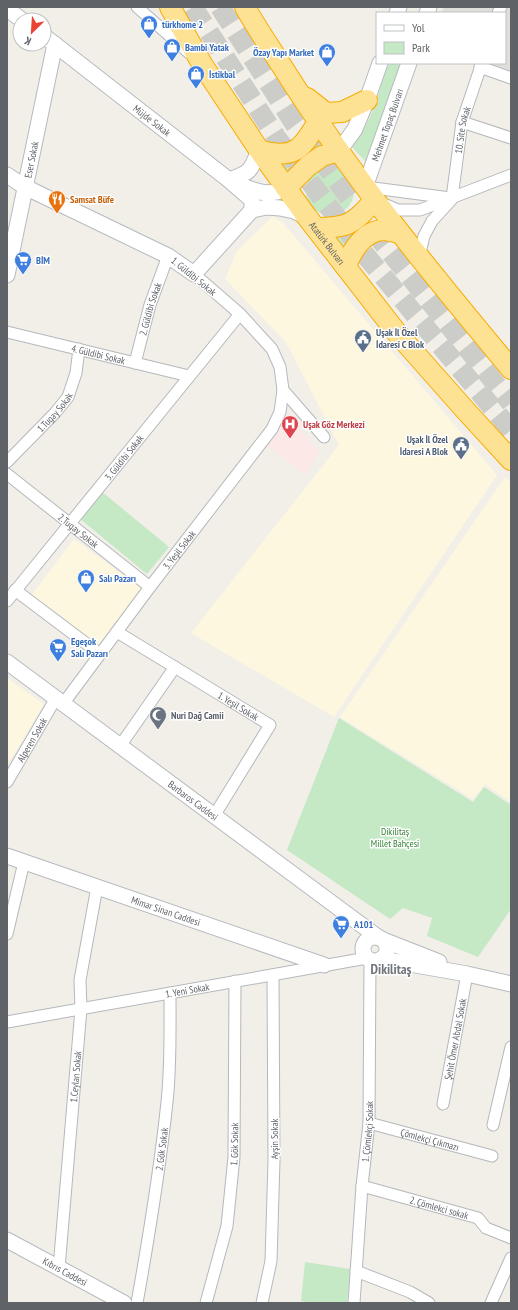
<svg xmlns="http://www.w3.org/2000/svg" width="518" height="1310" font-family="'PT Sans Narrow',sans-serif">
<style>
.commercial{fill:#fef7e0}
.industrial{fill:#e0deda}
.medical{fill:#fce8e6}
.green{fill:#c5e8c5}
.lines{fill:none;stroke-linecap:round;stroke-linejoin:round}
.highway-tunnel{stroke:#ccccc8;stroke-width:20;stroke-dasharray:20 10;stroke-linecap:butt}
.street-casing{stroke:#b5b8bc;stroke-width:13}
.secondary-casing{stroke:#b6babf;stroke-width:17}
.highway-casing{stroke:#f9ab00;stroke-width:22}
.street{stroke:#fff;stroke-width:11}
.secondary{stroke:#fff;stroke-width:15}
.highway{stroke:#fde293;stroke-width:20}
.labels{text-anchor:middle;stroke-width:3;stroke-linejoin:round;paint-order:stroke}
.shop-label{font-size:10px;font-weight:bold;fill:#366cbe;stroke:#fff;text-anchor:start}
.street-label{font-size:10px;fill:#5f6368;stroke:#fff}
.food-label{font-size:10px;font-weight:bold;fill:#c56008;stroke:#fff;text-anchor:start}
.service-label{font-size:10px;font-weight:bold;fill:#4e5e75;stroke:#fff;text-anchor:start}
.health-label{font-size:10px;font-weight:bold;fill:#be3a42;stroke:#fff;text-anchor:start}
.worship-label{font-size:10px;font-weight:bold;fill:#5b616d;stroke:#fff;text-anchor:start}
.park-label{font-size:10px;fill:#348238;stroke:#fff}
.district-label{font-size:14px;font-weight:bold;fill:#70757a;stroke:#fff}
</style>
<rect width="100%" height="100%" fill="#f1efe8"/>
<g class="commercial">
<path d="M273,216L283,223L497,475L334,717L191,633L339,445L286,342L225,279L237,251Z"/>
<path d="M505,477L511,483V753L505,760L511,754V802L485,784L473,799L340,717Z"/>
<path d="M74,539L142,589L98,647L30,597Z"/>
<path d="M7,678L44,704L7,766Z"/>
</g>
<path class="industrial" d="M444,7H511V72L487,63H505V13H441Z"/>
<path class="medical" d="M287,414L319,452L305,475L267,445Z"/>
<g class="green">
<path d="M388,63H401L389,100L366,162L351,146C372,125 379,91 388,63Z"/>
<path d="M317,133L325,147C310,154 297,160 287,173L277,158Z"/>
<circle cx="330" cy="191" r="24"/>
<path d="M379,221L346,252L334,238Z"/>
<path d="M101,491L169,547L147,574L79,518Z"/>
<path d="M339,718L473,802L484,787L511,805V909L478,957L427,936L432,918L403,908L390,919L287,850Z"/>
<path d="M305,1262L350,1269L347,1303H312L301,1301Z"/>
</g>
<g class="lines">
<g class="highway-tunnel">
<path d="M193,7L276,137L367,257L511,430"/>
<path d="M220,7L294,123L383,243L511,403"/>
</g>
<g class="street-casing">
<g id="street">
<path d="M137,7L189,53"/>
<path d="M498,13L501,7"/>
<path d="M480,67L511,78"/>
<path d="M462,122L511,138"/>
<path d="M366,187L450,198"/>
<path id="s1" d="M452,198L462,122L482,63"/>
<path d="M379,202L398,210H420L511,175"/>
<path d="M419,257L424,236L432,221L452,199"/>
<path d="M194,274L240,314L272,349L280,367L283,390L324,437"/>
<path id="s2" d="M7,332L189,376"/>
<path id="s3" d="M135,363L150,305L168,256"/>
<path id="s4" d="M7,462L55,413L68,397L76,373L79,349"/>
<path id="s5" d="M7,474L150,587"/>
<path d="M15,590L100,654"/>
<path id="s6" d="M7,601L240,314"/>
<path id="s7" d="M117,632L270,725L214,816"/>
<path id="s8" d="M63,704L150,587L272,429L280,412L283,390"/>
<path d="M120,746L175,667"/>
<path id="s9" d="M7,782L56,698"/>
<path d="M7,934L24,862"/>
<path id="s10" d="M7,1022L367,958"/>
<path id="s11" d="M443,1104L467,974"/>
<path id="s12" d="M369,1123L492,1156"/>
<path d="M493,1125L511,1047"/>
<path id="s13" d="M362,1186L478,1218L486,1228L511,1238"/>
<path id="s14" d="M59,1268L81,1009L80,980L97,887"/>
<path d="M356,1271L410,1292L429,1303"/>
<path id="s15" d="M137,1303C149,1236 160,1169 167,1102C171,1066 170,1029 170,993"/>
<path id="s16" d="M206,1303L227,1226L234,1157L235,981"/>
<path d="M262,1303L271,1261L274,1160L273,975"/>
<path id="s17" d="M354,1303L362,1186L369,1123L370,960"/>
<path d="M491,1303L511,1258"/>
</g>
</g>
<g class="secondary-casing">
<g id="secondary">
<path d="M7,9L22,20"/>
<path d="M397,13L399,7"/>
<path d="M427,13L429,7"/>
<path id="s18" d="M44,36L229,180L252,200V210"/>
<path d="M339,151L355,129L367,100L380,63"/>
<path d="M7,175L25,187L168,256L194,274L252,210L267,207L280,208L294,211L307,217"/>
<path d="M229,180C250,173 251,171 259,150"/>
<path d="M241,185C256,192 271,197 286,188"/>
<path id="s19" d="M365,187L409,63"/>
<path id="s20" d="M7,275L55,44"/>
<path id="s21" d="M7,662L379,938"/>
<path id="s22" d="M7,856L324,965"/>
<circle cx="375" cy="949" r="12"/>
<path d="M383,940L439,962"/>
<path d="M381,959L467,974L511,984"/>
<path id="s23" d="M7,1240L124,1303"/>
</g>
</g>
<g class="highway-casing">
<g id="highway">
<path id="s24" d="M170,7L202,64L259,150L307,217L397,333L466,411L511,460"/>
<path d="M245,7C257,29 272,50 285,71C352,177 431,273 511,369"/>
<path d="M307,98L326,113L342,112L367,100"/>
<path d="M259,150C293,160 302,150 318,121"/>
<path d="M286,188L308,166L322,156L339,151"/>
<path d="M316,228C347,228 355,224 374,200"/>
<path d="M346,267C351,251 364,231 383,230C388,230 394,232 399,233"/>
</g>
</g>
<use href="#street" class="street"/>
<use href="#secondary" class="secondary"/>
<use href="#highway" class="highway"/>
</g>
<defs>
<g id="shop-pin" transform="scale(0.9)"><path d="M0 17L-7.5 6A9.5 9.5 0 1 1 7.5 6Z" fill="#3f7fe0" stroke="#fff"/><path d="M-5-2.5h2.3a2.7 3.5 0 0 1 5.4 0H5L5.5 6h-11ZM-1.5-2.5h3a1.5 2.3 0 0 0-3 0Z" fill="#fff"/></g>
<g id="restaurant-pin" transform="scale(0.9)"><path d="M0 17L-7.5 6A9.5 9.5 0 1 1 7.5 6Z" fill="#e8710a" stroke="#fff"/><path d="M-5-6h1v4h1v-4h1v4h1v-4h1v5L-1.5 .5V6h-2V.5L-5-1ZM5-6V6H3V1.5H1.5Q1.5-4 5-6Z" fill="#fff"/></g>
<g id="supermarket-pin" transform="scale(0.9)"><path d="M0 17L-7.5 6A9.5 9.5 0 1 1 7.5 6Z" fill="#3f7fe0" stroke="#fff"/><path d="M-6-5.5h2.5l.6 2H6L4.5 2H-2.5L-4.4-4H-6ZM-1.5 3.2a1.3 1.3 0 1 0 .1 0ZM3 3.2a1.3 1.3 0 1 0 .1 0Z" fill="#fff"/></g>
<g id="civic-pin" transform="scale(0.9)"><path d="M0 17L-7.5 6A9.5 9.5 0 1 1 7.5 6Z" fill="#5c6f8a" stroke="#fff"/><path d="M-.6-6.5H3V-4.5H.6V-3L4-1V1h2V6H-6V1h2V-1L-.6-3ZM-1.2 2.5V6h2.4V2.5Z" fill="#fff"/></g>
<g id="hospital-pin" transform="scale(0.9)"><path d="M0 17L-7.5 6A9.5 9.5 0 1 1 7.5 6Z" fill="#e0444e" stroke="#fff"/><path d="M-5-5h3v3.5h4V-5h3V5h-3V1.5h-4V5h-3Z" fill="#fff"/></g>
<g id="mosque-pin" transform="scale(0.9)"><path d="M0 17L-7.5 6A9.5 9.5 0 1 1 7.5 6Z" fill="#6b7280" stroke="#fff"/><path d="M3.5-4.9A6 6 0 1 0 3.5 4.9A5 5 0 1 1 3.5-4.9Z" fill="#fff"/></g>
</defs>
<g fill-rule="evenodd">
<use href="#shop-pin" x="149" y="24"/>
<use href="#shop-pin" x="172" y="47"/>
<use href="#shop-pin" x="327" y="52"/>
<use href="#shop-pin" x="196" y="74"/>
<use href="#restaurant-pin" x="57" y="199"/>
<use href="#supermarket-pin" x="23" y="260"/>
<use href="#civic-pin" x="363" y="338"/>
<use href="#hospital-pin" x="290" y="424"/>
<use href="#civic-pin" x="461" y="445"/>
<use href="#shop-pin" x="86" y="578"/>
<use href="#supermarket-pin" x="58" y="647"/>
<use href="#mosque-pin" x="158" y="715"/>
<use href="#supermarket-pin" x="341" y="924"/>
</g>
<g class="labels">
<g class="shop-label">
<text x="162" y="28">türkhome 2</text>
<text x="185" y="51">Bambi Yatak</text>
<text x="314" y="56" text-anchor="end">Özay Yapı Market</text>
<text x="209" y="78">İstikbal</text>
<text x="36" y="264">BİM</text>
<text x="99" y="582">Salı Pazarı</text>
<text x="71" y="645">Egeşok<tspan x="71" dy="12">Salı Pazarı</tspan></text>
<text x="354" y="928">A101</text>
</g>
<g class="street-label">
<text dy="4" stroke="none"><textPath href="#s18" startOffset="137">Müjde Sokak</textPath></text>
<text dy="4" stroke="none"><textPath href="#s19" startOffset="66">Mehmet Topaç Bulvarı</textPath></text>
<text dy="4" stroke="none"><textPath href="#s1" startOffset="69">10. Site Sokak</textPath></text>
<text dy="4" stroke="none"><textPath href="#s20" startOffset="118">Eser Sokak</textPath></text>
<text dy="4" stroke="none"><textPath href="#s24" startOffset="284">Atatürk Bulvarı</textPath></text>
<text transform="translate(194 276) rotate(39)" y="4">1. Güldibi Sokak</text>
<text dy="4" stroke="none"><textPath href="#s3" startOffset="56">2. Güldibi Sokak</textPath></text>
<text dy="4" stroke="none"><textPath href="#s2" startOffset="94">4. Güldibi Sokak</textPath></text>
<text dy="4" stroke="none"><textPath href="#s4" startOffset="69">1.Tugay Sokak</textPath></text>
<text dy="4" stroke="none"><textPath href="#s6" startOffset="185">3. Güldibi Sokak</textPath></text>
<text dy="4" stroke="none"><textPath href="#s5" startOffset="91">2.Tugay Sokak</textPath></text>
<text dy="4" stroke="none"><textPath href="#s8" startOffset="193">3. Yeşil Sokak</textPath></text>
<text dy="4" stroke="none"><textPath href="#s7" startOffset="142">1. Yeşil Sokak</textPath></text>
<text dy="4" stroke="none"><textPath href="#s9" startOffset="49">Alperen Sokak</textPath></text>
<text dy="4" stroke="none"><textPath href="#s21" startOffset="232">Barbaros Caddesi</textPath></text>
<text dy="4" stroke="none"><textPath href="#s22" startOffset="168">Mimar Sinan Caddesi</textPath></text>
<text dy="4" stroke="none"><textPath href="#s10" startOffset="183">1. Yeni Sokak</textPath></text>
<text dy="4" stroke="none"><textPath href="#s11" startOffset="66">Şehit Ömer Abdal Sokak</textPath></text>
<text dy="4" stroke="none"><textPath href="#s14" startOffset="192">1.Ceylan Sokak</textPath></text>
<text dy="4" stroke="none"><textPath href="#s17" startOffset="172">1. Çömlekçi Sokak</textPath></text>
<text transform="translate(274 1139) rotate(-90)" y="4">Ayşin Sokak</text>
<text dy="4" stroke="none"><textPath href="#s12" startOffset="63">Çömlekçi Çıkmazı</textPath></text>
<text dy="4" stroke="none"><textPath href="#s16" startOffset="162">1. Gök Sokak</textPath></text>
<text dy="4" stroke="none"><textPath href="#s15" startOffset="156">2. Gök Sokak</textPath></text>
<text dy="4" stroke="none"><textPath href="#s13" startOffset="80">2. Çömlekci sokak</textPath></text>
<text dy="4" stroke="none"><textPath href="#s23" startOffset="66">Kıbrıs Caddesi</textPath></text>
</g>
<g class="food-label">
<text x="70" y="203">Samsat Büfe</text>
</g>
<g class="service-label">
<text x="376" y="336">Uşak İl Özel<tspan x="376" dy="12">İdaresi C Blok</tspan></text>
<text x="448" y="443" text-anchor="end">Uşak İl Özel<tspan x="448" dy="12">İdaresi A Blok</tspan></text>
</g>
<g class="health-label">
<text x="303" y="428">Uşak Göz Merkezi</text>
</g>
<g class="worship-label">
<text x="171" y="719">Nuri Dağ Camii</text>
</g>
<g class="park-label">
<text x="395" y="835">Dikilitaş<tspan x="395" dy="12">Millet Bahçesi</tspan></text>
</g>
<g class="district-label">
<text x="391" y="974">Dikilitaş</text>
</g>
</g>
<rect width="518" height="1310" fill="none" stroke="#5f6368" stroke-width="16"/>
<rect x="376" y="12" width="130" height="52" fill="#ffffff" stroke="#bfc1c3"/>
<rect x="384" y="25" width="20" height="6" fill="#ffffff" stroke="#bfc1c3"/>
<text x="412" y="32" font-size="12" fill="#5f6368">Yol</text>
<rect x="384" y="42" width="20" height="12" fill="#c5e8c5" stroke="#bfc1c3"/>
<text x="412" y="52" font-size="12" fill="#5f6368">Park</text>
<g transform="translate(32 32) rotate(205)"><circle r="19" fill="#ffffff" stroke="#bfc1c3"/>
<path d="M0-3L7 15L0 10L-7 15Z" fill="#ea4335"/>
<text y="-6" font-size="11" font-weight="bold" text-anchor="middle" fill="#5f6368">K</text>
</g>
</svg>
